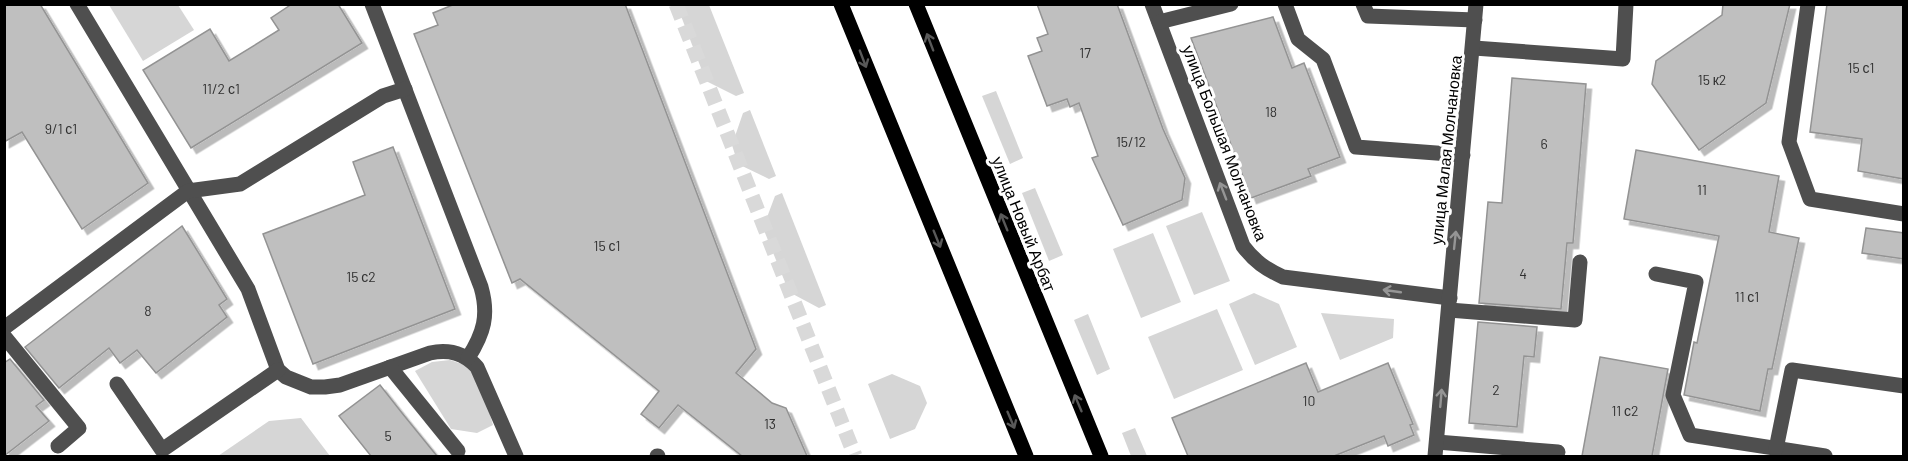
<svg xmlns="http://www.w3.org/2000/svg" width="1908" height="461" font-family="Barlow,sans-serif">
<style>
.green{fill:#d6d6d6}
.building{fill:#bfbfbf;stroke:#939393;stroke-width:1.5;filter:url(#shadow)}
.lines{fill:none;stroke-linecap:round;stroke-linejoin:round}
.minor-tunnel{stroke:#d9d9d9;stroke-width:15;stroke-dasharray:15 8;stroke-linecap:butt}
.minor{stroke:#4f4f4f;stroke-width:15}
.major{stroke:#000;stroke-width:15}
.oneway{stroke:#595959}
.oneway2{stroke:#959595}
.labels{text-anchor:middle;stroke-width:6;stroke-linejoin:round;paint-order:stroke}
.number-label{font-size:14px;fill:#303030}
.street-label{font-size:16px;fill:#000;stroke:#fff}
</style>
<defs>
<filter id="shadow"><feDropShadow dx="5.5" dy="5.5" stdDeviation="0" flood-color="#0004"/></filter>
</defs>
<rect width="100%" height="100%" fill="#fff"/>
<g class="green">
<path d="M109,5H178L194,30L143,61Z"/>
<path d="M685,5H709L744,93L736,96L706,81L681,16Z"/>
<path d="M996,91L1023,158L1010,164L982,96Z"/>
<path d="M750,110L776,176L769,179L738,164L732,145L743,113Z"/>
<path d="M1035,188L1063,255L1049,261L1022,193Z"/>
<path d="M782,193L826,305L819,308L789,292L763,228L775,196Z"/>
<path d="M1202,212L1230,281L1194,295L1166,226Z"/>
<path d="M1153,233L1181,302L1141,318L1113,249Z"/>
<path d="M1254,293L1279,304L1297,347L1255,365L1229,304Z"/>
<path d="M1217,309L1243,370L1174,399L1148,337Z"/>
<path d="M1321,313L1394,319L1393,338L1340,360Z"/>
<path d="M1088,314L1110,369L1097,375L1074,320Z"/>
<path d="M450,360L471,367L486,401L493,425L477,433L451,429L415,371L432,362Z"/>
<path d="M892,374L920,386L927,403L915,429L890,439L868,384Z"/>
<path d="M301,418L330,456H218L269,421Z"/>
<path d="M1135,428L1147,456H1131L1122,433Z"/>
</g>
<g class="building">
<path d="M4,4H40L148,183L82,229L22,132L4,142Z"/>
<path d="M292,4H338L362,43L191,148L143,70L210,29L229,61L279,30L271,18Z"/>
<path d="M455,4H625L756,349L736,373L772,403L786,408L807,456H742L678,405L659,428L641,414L659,391L520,279L512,283L414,34L438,25L433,13Z"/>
<path d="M1037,4H1117L1163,129L1185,178L1182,200L1123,225L1092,158L1098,156L1079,103L1070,107L1067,99L1047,106L1028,56L1042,51L1037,38L1048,34Z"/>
<path d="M1723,4H1790L1766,103L1699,150L1652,84L1656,61L1722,15Z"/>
<path d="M1827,4H1904V179L1858,171L1862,139L1810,132Z"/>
<path d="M1273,17L1292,68L1304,63L1340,157L1308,169L1311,176L1251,198L1191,38Z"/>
<path d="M1512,78L1586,84L1573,243H1567L1561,309L1479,303L1488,202L1502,203Z"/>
<path d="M393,147L455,309L313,364L263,234L365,195L353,162Z"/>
<path d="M1636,150L1779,176L1769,232L1799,238L1772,369H1768L1760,411L1684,395L1694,342L1697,343L1719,236L1624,219Z"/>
<path d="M182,226L227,299L219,305L227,317L156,373L137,350L120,363L109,348L59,388L25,347Z"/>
<path d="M1866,228L1904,233V259L1862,253Z"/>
<path d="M1478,322L1537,327L1534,357L1524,356L1517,427L1469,423Z"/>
<path d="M1600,357L1668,369L1652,456H1582Z"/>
<path d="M10,359L44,400L36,406L49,421L4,456V363Z"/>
<path d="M1306,363L1318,392L1388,363L1413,424L1410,425L1414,435L1388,446L1384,436L1334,456H1188L1172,418Z"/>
<path d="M380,385L402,413L437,456H371L339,416Z"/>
</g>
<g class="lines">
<path class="minor-tunnel" d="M676,4L855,456"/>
<g class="minor">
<path d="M77,4L248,289L278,370L286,377L311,387H325L340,385L430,353C449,349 464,353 477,367L516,456"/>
<path d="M372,4L481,287C489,315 484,333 468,358"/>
<path d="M1152,4L1243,246C1254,261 1266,269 1283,277L1450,298"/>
<path d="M1285,4L1298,39L1323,59L1356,147L1463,155"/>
<path d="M1363,4L1368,16L1475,20"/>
<path d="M1808,4L1789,142L1810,199L1904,214"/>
<path d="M1159,22L1231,4"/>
<path d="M1474,48L1623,59L1626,4"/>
<path d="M1656,274L1696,282L1673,395L1690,435L1825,456"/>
<path d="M1449,310L1575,320L1580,262"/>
<path d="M4,328L188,191L240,184L383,96L405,89"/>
<path d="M4,336L79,428L58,446"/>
<path d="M390,367L458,451"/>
<path d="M117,384L162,450L278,370"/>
<path d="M1437,442L1558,452"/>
<path d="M1776,449L1792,370L1904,386"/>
<path d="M657,456H658"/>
<path d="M1435,456L1476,4"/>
</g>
<g class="major">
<path d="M841,4L1026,456"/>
<path d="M916,4L1101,456"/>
</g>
</g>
<defs><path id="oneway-shaft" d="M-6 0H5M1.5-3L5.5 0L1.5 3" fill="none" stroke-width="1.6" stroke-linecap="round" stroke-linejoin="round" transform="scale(1.5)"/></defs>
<g class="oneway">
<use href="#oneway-shaft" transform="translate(930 42) rotate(-111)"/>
<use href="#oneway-shaft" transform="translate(863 59) rotate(69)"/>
<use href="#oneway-shaft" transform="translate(1004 222) rotate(-112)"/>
<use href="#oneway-shaft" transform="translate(937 239) rotate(68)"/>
<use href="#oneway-shaft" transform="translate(1078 403) rotate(-113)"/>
<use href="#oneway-shaft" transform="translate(1011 420) rotate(67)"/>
</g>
<g class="oneway2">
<use href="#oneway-shaft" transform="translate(1223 191) rotate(-111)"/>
<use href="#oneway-shaft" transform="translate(1455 240) rotate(-84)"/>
<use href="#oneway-shaft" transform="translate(1392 291) rotate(-172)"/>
<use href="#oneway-shaft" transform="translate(1441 398) rotate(-85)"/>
</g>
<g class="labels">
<g class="number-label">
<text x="1085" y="58">17</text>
<text x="1861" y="73">15 с1</text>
<text x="1712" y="85">15 к2</text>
<text x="221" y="94">11/2 с1</text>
<text x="1271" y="117">18</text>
<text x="61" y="134">9/1 с1</text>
<text x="1131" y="147">15/12</text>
<text x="1544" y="149">6</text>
<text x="1702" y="195">11</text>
<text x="607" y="251">15 с1</text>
<text x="1523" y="279">4</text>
<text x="361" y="282">15 с2</text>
<text x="1747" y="302">11 с1</text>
<text x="148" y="316">8</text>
<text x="1496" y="395">2</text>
<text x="1309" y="406">10</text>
<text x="1625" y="416">11 с2</text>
<text x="770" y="429">13</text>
<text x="388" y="441">5</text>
</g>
<g class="street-label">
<text transform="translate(1225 143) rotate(69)" y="6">улица Большая Молчановка</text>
<text transform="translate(1446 150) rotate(-84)" y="6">улица Малая Молчановка</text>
<text transform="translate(1024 224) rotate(68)" y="6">улица Новый Арбат</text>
</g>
</g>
<rect width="1908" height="461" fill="none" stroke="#000000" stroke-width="12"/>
</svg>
